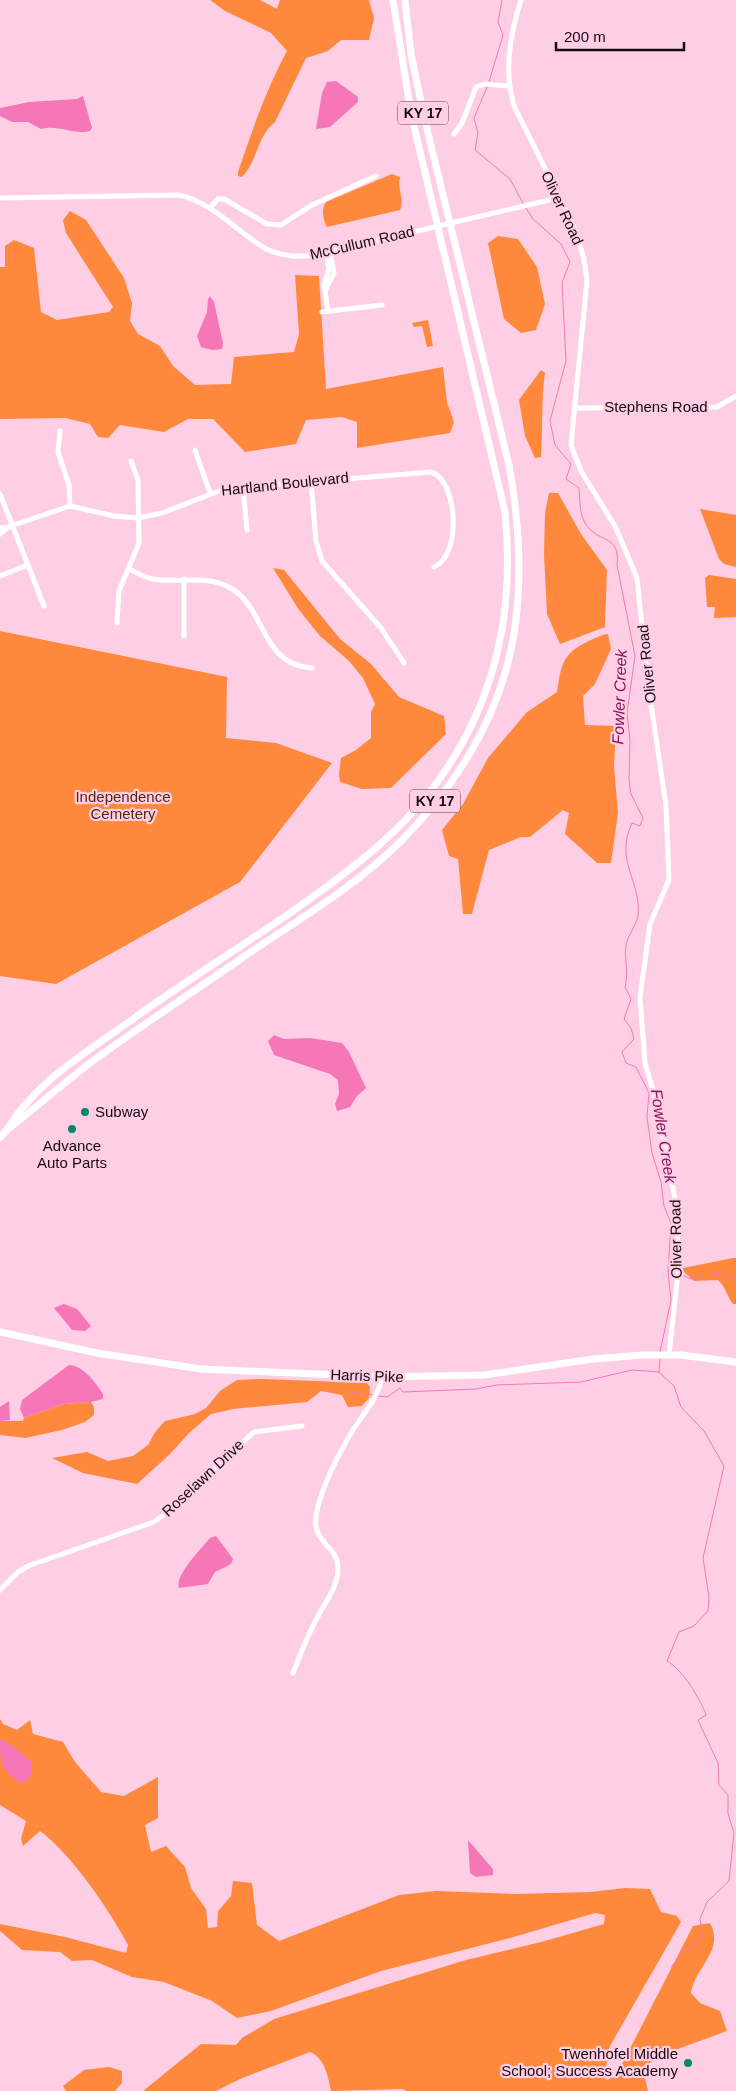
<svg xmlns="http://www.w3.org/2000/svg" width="736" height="2091" font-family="Helvetica,sans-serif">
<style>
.green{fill:#fe883b}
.water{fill:#f577b7}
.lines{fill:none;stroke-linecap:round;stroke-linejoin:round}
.stream{stroke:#f577b7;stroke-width:1}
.minor{stroke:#fff;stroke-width:5}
.major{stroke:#fff;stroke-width:7}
.poi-dot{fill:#038669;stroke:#fecfe4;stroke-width:2}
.labels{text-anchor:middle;stroke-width:4.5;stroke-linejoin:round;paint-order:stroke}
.shield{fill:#fecfe4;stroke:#5d4450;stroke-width:1}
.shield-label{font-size:14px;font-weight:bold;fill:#180910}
.street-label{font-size:15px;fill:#180910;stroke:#fecfe4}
.park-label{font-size:15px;fill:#57290a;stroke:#fecfe4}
.poi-label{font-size:15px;fill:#180910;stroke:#fecfe4;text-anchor:start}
.water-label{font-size:16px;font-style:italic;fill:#88165a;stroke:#fecfe4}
</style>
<rect width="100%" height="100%" fill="#fecfe4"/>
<g class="green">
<path d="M210,0H260L277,9L280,0H369L374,18L369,40H341L328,51L306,58L275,122C257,136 258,160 242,177L238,176V172C252,131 266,90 287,51L271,33L225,11Z"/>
<path d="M392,174L400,177C397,190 405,200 400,210L327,227C323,220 321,208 326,202Z"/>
<path d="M70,211L86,220L124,278L132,303L130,321L138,334L160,346L173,366L195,385L231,384L234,357L294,352L299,334L295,275L319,276L326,389L443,367L447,402L454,422L450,433L357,448V422L342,417L306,420L296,444L245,452L213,419H188L164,432L120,425L108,438L98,437L90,424L65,418L0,419V267H5V246L14,240L34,248L41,312L57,320L109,312L113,307L66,233L63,220Z"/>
<path d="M498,236L518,239L537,267L545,304L536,330L521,333L504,319L488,243Z"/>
<path d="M428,320L433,346L427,347L422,326L414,327L412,323Z"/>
<path d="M541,370L545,373C541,401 543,429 541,457L535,458L525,436L519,400Z"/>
<path d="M549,493H558L581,534L607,570L605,627L560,644L547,614L544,555L545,513Z"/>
<path d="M700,509L736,515V567L724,564L719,559Z"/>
<path d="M273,568L284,570L340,639L371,664L399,697L444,716L446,734L391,788L362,789L340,782L339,774L341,758L356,750L371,738V712L375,704L363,678L349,661L320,636L299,610Z"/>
<path d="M709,575L736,579V617L714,618L715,607H707L705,578Z"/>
<path d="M0,631L227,677L226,738L276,743L332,763L240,882L56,984L0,976Z"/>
<path d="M608,634L611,649L595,684L583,696L585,725L616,726L614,767L618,813L611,863H597L565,834L569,813L563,810L530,837H521L489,850L472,914H463L458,859L449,856L442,830L463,804L488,758L527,712L557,692C561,667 562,654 585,643C593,639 600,635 608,634Z"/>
<path d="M733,1258H736V1304H733C727,1296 725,1286 718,1280L694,1281L683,1271V1268Z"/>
<path d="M263,1379L367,1383L370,1387L369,1398L362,1406L348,1407L342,1395L321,1391L307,1402L233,1409L211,1414L190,1432L170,1454L137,1484L83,1473L52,1458L87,1452L108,1461L133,1456L148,1445L155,1432L165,1421L195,1414L206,1408L220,1391L237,1380Z"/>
<path d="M91,1402L94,1407V1415L85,1422L62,1430L25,1438L0,1435V1421H23L24,1418L64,1404Z"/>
<path d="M0,1719L3,1724L17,1730L30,1720L33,1734L63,1742L75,1762L101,1792L124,1796L158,1777V1818L145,1825L151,1852L166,1846L185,1867L191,1888L206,1909L208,1928L217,1927L218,1911L231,1896L233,1881L252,1883L257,1925L279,1941L399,1895L436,1891L515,1894L591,1892L625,1888L650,1889L661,1912L677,1916L681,1922L610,2046L604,2077L607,2080L616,2076L693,1926L710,1923C725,1950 695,1967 691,1993L700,2003L720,2011L727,2031L656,2057L643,2070L648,2091H406L403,2089L331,2091C328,2077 325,2058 310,2052L240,2079L216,2091H143L201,2044L236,2045L242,2038L274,2019L466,1960L545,1941L604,1924L605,1915L595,1913L510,1938L381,1971L271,2011L237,2018L212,2001L164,1982L132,1977L92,1960L72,1961L60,1952L22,1950L0,1931V1924L65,1937L126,1953L128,1945C109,1909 72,1855 40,1831L23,1846L21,1839L26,1821L0,1805Z"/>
<path d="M109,2067L122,2071V2083L115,2091H66L63,2086L84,2070Z"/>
</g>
<g class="water">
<path d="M336,81L358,97V102L330,127L316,129L322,93L327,82Z"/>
<path d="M83,96L92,128L90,131C73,135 57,124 41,129L28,122H12L0,116V108L29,102L77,99Z"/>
<path d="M210,296L214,302L223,343L222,349L212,350L201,347L197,336L207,312L208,299Z"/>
<path d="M274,1035L284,1039L310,1038L342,1043L349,1052L366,1088L357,1096L350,1107L337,1111L335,1104L339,1094L338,1080L330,1074L274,1055L268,1041Z"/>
<path d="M64,1304L77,1309L91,1326L85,1331L72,1330L54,1308Z"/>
<path d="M69,1365C84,1366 95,1382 103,1394V1399L91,1402L64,1404L24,1418L20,1409L22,1400Z"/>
<path d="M9,1401L10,1420L0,1421V1407Z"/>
<path d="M216,1536L233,1559L231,1564L215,1572L208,1584L179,1588C174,1576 202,1548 210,1538Z"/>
<path d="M0,1739L14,1747L32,1762L31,1775L26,1782H18C0,1767 0,1764 0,1739Z"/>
<path d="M468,1840L493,1869V1875L476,1877L470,1873Z"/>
</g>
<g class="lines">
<g class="stream">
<path d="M489,82L503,35L498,22L502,0"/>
<path d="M488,85L474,118L478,133L475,150L510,179L524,205"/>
<path d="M526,208L533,219L561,244L570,262L562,283L566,361L550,421L555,445L571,464L566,479L579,488C580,500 579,516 587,526C601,544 620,534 617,565L635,656L627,713L630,740L629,780L631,794L643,818L640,826L632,823C614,861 642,882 638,916C636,926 628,935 626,945C624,958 629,972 625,987L631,999L624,1019L631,1028L634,1039L622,1052L626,1063L636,1067L649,1093L647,1117L652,1153L661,1182L664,1206L671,1223L668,1271L671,1300L660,1352"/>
<path d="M668,1271L676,1272"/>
<path d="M680,1274L691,1279C706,1274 722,1272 736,1279"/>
<path d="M660,1359L659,1372L674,1386L681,1407L704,1431L724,1466L703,1558L709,1597L708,1611L694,1626L679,1632L667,1661C682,1669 700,1698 706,1715L698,1720L718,1763L719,1785L728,1795V1814L734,1833L729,1881L707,1902L700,1919L702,1933L697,1944L685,1951L671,1967"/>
<path d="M350,1392L374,1395"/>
<path d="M378,1396L387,1397L400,1388L403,1392L476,1389L496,1385L581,1382L632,1370L659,1372"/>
</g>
<g class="minor">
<path d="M521,0C510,35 503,73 515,108L575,229L584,259L587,280L571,445L581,471L616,528L637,578L648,684L666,805L669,880L650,924L640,997L645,1063L656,1100L677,1209L678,1273L669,1354"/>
<path d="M454,134L462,123L476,87L485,84L508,86"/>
<path d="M0,198L179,195C214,203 237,232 266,249C282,256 298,258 315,255L558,198"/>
<path d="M210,208L218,199H224L267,224L281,225L312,205L376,176"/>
<path d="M326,253L329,268L324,285L328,311"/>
<path d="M326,289L334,273L330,252"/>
<path d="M322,312L382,305"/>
<path d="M574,408L717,407L736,396"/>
<path d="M60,431L58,452L69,485L70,506"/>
<path d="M195,450L210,493"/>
<path d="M311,481L316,541L322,561L381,628L404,663"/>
<path d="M243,487L247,530"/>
<path d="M0,494L44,606"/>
<path d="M0,528L8,527L70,506L114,516L138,518L162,513L224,489L431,472C458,480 462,556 434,567"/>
<path d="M0,534L7,528"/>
<path d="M129,569C136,572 145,578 153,579C183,584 212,572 238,593C266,617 264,665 312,668"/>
<path d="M0,576L28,565"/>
<path d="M184,579V636"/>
<path d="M117,623L119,591L139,543L138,480L131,461"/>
<path d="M0,1590L18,1572L28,1566L154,1522L167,1513L254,1432L302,1426"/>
<path d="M293,1673C300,1655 307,1637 316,1620C323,1605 339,1586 338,1568C337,1542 307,1544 318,1506C325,1481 339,1453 353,1430C364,1413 378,1398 382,1377"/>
</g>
<g class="major">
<path d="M6,1131C34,1109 61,1085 90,1063C139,1027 190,994 239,960C294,922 356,887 403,839C512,728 536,614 509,465L426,125L411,54L405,0"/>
<path d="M0,1138C10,1127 16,1114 26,1104C55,1070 97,1045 133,1019C210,963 299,913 371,852C476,764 519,647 505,512L411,113L393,0"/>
<path d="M0,1332L97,1353L201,1369L382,1377L484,1375L593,1359L643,1355H681L736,1362"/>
</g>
</g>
<g class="poi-dot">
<circle cx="85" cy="1112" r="5"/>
<circle cx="72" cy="1129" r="5"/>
<circle cx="688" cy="2063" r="5"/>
</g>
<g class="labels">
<g class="shield">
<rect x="398" y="101.5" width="50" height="23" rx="4"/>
<rect x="410" y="789.5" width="50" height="23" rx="4"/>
</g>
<g class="shield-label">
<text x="423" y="118">KY 17</text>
<text x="435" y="806">KY 17</text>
</g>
<g class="street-label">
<text transform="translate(562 208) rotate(65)" y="5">Oliver Road</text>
<text transform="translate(362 243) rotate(-13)" y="5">McCullum Road</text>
<text x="656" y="412">Stephens Road</text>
<text transform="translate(285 484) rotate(-6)" y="5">Hartland Boulevard</text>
<text transform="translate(647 664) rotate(-96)" y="5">Oliver Road</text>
<text transform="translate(676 1239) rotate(-91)" y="5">Oliver Road</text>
<text transform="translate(367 1376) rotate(2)" y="5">Harris Pike</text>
<text transform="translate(203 1478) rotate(-43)" y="5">Roselawn Drive</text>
</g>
<g class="park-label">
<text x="123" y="802">Independence<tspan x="123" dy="17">Cemetery</tspan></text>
</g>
<g class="poi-label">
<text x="95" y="1117">Subway</text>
<text x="72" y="1151" text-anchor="middle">Advance<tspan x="72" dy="17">Auto Parts</tspan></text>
<text x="678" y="2059" text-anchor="end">Twenhofel Middle<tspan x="678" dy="17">School; Success Academy</tspan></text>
</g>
<g class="water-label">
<text transform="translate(619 697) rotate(-88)" y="6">Fowler Creek</text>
<text transform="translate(664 1136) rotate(81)" y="6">Fowler Creek</text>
</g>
</g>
<path d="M556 42v8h128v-8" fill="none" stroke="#180910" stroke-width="2.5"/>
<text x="564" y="42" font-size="15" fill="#180910" stroke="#fecfe4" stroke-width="4" paint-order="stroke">200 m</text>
</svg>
